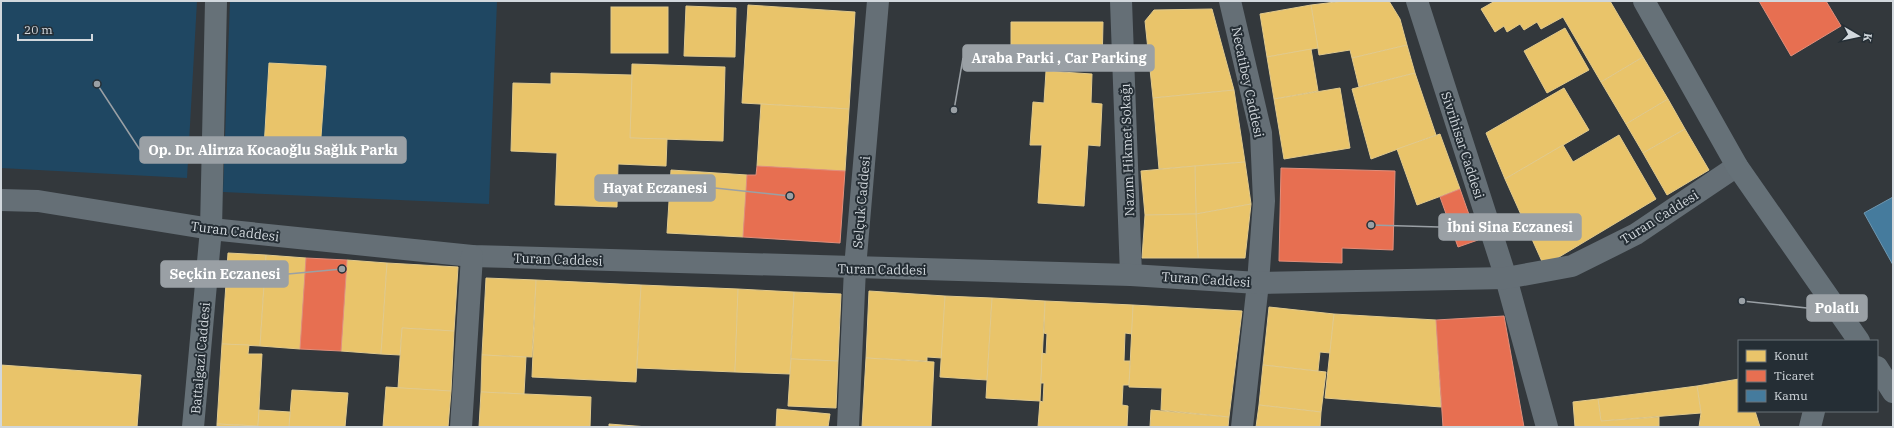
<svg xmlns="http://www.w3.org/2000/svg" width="1894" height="428" font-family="'IBM Plex Serif',serif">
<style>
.green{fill:#1f4762}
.homes{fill:#e9c46a;stroke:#e2ca8c}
.shops{fill:#e76f51;stroke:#e18e7b}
.public{fill:#457b9d;stroke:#6f97b0}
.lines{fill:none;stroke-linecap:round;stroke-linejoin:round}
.street{stroke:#656f76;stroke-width:22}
.secondary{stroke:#667178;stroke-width:22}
.labels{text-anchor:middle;stroke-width:4;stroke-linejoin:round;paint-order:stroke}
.street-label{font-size:13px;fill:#d2d8dd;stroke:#252e35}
.leader{fill:none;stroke:#9aa0a5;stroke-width:1.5}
.callout-dot{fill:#9aa0a5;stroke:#252e35;stroke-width:1.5}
.callout{fill:#9aa0a5;stroke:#9aa0a5;stroke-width:1.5}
.callout-label{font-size:14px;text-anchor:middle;font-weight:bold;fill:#fff}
</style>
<rect width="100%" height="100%" fill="#33383c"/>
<g class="green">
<path d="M1,1H197L187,178L1,168Z"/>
<path d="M230,1H497L489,204L223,192Z"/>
</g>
<g class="homes">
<path d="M1344,1H1389L1400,19L1407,45L1352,58L1350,50L1319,55L1311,5Z"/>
<path d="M1495,1H1610L1643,57L1601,82L1563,17L1541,29L1537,22L1524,30L1520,24L1507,32L1504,26L1495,32L1481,9Z"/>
<path d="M748,5L855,12L849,109L742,103Z"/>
<path d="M1311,5L1318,48L1267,57L1260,14Z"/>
<path d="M686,6L736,8L735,57L684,56Z"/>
<rect x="611" y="7" width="57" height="46"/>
<path d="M1212,9L1234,90L1153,98L1145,21L1154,10Z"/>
<path d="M1011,22H1103L1102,68H1011Z"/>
<path d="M1565,28L1589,70L1547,93L1524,51Z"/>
<path d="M1407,45L1415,73L1359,87L1352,58Z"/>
<path d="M1311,49L1318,91L1274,99L1267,57Z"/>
<path d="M1643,57L1668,99L1626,124L1601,82Z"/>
<path d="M269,63L326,66L320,151L264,148Z"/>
<path d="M632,64L725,67L723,141L630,138Z"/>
<path d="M1046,71L1092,74L1091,103L1102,104L1100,146L1088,145L1084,206L1038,203L1042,145H1030L1033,102L1044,103Z"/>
<path d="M551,73L632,75L630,138L667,139L666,166L618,164L617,207L555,205L557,153L511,151L513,83L551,84Z"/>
<path d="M1415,73L1436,135L1371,159L1352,89Z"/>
<path d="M1340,88L1350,148L1284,159L1274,99Z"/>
<path d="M1564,88L1589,130L1505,179L1486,133Z"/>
<path d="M1234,90L1245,162L1159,169L1153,98Z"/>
<path d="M1668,99L1685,129L1643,153L1626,124Z"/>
<path d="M761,104L849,109L845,171L757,166Z"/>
<path d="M1685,129L1709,170L1667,195L1643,153Z"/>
<path d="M1440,134L1460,189L1417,205L1397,149Z"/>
<path d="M1619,135L1656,199L1544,266L1505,179L1563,145L1573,162Z"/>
<path d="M1245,162L1251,204L1196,214L1195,166Z"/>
<path d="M1195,166L1196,214L1145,215L1141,171Z"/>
<path d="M671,170L747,175L743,237L667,233Z"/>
<path d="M1251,204L1245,258H1198L1196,214Z"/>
<path d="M1196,214L1198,258H1142L1145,215Z"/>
<path d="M228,253L266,255L260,346L222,344Z"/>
<path d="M266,255L306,258L300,349L260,346Z"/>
<path d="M347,260L387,263L381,354L341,351Z"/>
<path d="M387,263L458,267L454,331L402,328L400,355L381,354Z"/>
<path d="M486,278L536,280L532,357L482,355Z"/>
<path d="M536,280L641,285L636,382L532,377Z"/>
<path d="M641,285L738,289L735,372L637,368Z"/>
<path d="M738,289L794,292L790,374L735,372Z"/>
<path d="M869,291L945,296L942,358L927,357V361L866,358Z"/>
<path d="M794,292L841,294L838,361L791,359Z"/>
<path d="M945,296L992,298L987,380L940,377Z"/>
<path d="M992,298L1045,301L1040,401L986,398Z"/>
<path d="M1045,301L1133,305L1132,334L1125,333L1124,361H1130L1129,385H1123L1122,405L1128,406L1127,427H1038L1040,401L1043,402L1044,383H1041L1042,353L1046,354L1047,334L1044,333Z"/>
<path d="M1133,305L1242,311L1229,417L1161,410L1162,388L1129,387Z"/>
<path d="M1269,307L1334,314L1330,353L1320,352L1318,371L1263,365Z"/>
<path d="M1334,314L1436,320L1441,407L1325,398Z"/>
<path d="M402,328L454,331L451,391L398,388Z"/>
<path d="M222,344L249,345L248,354H262L258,426L217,424Z"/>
<path d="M482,355L526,357L524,394L481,392Z"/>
<path d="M866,358L934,362L931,427H862Z"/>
<path d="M791,359L838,361L836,408L788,406Z"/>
<path d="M1,365L141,375L137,427H1Z"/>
<path d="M1263,365L1326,372L1321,412L1259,405Z"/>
<path d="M1739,379V411H1755L1760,427H1699L1701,413L1697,386Z"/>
<path d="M1697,386L1701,413L1601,421L1598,399Z"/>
<path d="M386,387L451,391L448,427H383Z"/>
<path d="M292,390L348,393L345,427H289Z"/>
<path d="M481,392L591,397L590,427H479Z"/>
<path d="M1598,399L1601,421L1659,417V427H1575L1573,402Z"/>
<path d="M1259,405L1321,412L1320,427H1256Z"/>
<path d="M777,409L830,414L828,427H776Z"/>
<path d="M259,410L290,412L289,427H217V424L258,426Z"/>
<path d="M1151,410L1229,417L1228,427H1150Z"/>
<path d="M609,424L648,427H609Z"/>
</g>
<g class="shops">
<path d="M1759,1H1826L1841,26L1791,56Z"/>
<path d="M757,166L845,171L840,243L743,237L747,175H756Z"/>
<path d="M1281,168L1395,171L1393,250L1342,248V263L1279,261Z"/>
<path d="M1460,189L1478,240L1458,247L1440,197Z"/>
<path d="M306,258L347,260L341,351L300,349Z"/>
<path d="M1504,316L1524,427H1443L1436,320Z"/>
</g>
<path class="public" d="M1893,197V265L1864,213Z"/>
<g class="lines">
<g class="street">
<path d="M1121,1L1131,275"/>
<path d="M1230,1L1261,133L1264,201L1258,283L1242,427"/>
<path d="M1417,1L1506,278L1547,427"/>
<path d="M1,200L38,201L211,229L472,256L1131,275L1258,283L1506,278L1572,266L1636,234L1737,166"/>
<path d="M461,427L472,256"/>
<path d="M848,427L855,268L878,1"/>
</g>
<g class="secondary">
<path d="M1644,1L1737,166L1859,341"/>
<path d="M1877,367L1893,392"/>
<path d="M193,427L211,229L216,1"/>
<path d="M1810,427L1814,411"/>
</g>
</g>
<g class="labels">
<g class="street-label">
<text transform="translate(1248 82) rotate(78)" y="5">Necatibey Caddesi</text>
<text transform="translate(1463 145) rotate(72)" y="5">Sivrihisar Caddesi</text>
<text transform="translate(1127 150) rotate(-92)" y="5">Nazım Hikmet Sokağı</text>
<text transform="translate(861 202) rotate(-85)" y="5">Selçuk Caddesi</text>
<text transform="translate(1659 217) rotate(-32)" y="5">Turan Caddesi</text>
<text transform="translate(235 231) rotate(7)" y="5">Turan Caddesi</text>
<text transform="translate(558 259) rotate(2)" y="5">Turan Caddesi</text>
<text transform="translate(882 269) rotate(1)" y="5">Turan Caddesi</text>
<text transform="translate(1206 279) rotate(4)" y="5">Turan Caddesi</text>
<text transform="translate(200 358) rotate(-85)" y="5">Battalgazi Caddesi</text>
</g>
</g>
<path class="leader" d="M954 110L963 58M97 84L140 150M790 196L715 188M1371 225L1439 227M342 269L288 274M1742 301L1807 308"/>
<g class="callout-dot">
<circle cx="954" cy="110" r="4"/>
<circle cx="97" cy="84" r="4"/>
<circle cx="790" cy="196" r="4"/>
<circle cx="1371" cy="225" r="4"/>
<circle cx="342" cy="269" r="4"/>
<circle cx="1742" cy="301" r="4"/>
</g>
<g class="callout">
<rect x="963" y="45" width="191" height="26" rx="4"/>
<rect x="140" y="137" width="266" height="26" rx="4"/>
<rect x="595" y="175" width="120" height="26" rx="4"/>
<rect x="1439" y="214" width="142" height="26" rx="4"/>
<rect x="161" y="261" width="127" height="26" rx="4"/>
<rect x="1807" y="295" width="60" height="26" rx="4"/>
</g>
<g class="callout-label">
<text x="1059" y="63">Araba Parki , Car Parking</text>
<text x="273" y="155">Op. Dr. Alirıza Kocaoğlu Sağlık Parkı</text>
<text x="655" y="193">Hayat Eczanesi</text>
<text x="1510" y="232">İbni Sina Eczanesi</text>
<text x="225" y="279">Seçkin Eczanesi</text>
<text x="1837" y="313">Polatlı</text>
</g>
<rect width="1894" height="428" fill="none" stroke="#d2d8dd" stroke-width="4"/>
<rect x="1738" y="340" width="140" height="72" fill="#252e35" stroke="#6a7278"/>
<rect x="1746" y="350" width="20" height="12" fill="#e9c46a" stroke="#6a7278"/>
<text x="1774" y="360" font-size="12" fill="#d2d8dd">Konut</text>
<rect x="1746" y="370" width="20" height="12" fill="#e76f51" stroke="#6a7278"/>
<text x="1774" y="380" font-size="12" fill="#d2d8dd">Ticaret</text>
<rect x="1746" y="390" width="20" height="12" fill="#457b9d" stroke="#6a7278"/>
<text x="1774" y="400" font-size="12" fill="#d2d8dd">Kamu</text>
<g transform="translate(1858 36) rotate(99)" stroke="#252e35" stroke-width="3" paint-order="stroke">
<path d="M0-3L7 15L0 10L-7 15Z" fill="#d2d8dd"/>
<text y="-6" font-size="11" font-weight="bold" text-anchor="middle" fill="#d2d8dd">K</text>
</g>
<path d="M18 34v6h74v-6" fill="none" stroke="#d2d8dd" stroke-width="2"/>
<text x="24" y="34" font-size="12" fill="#d2d8dd" stroke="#252e35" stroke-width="3" paint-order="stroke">20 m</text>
</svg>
